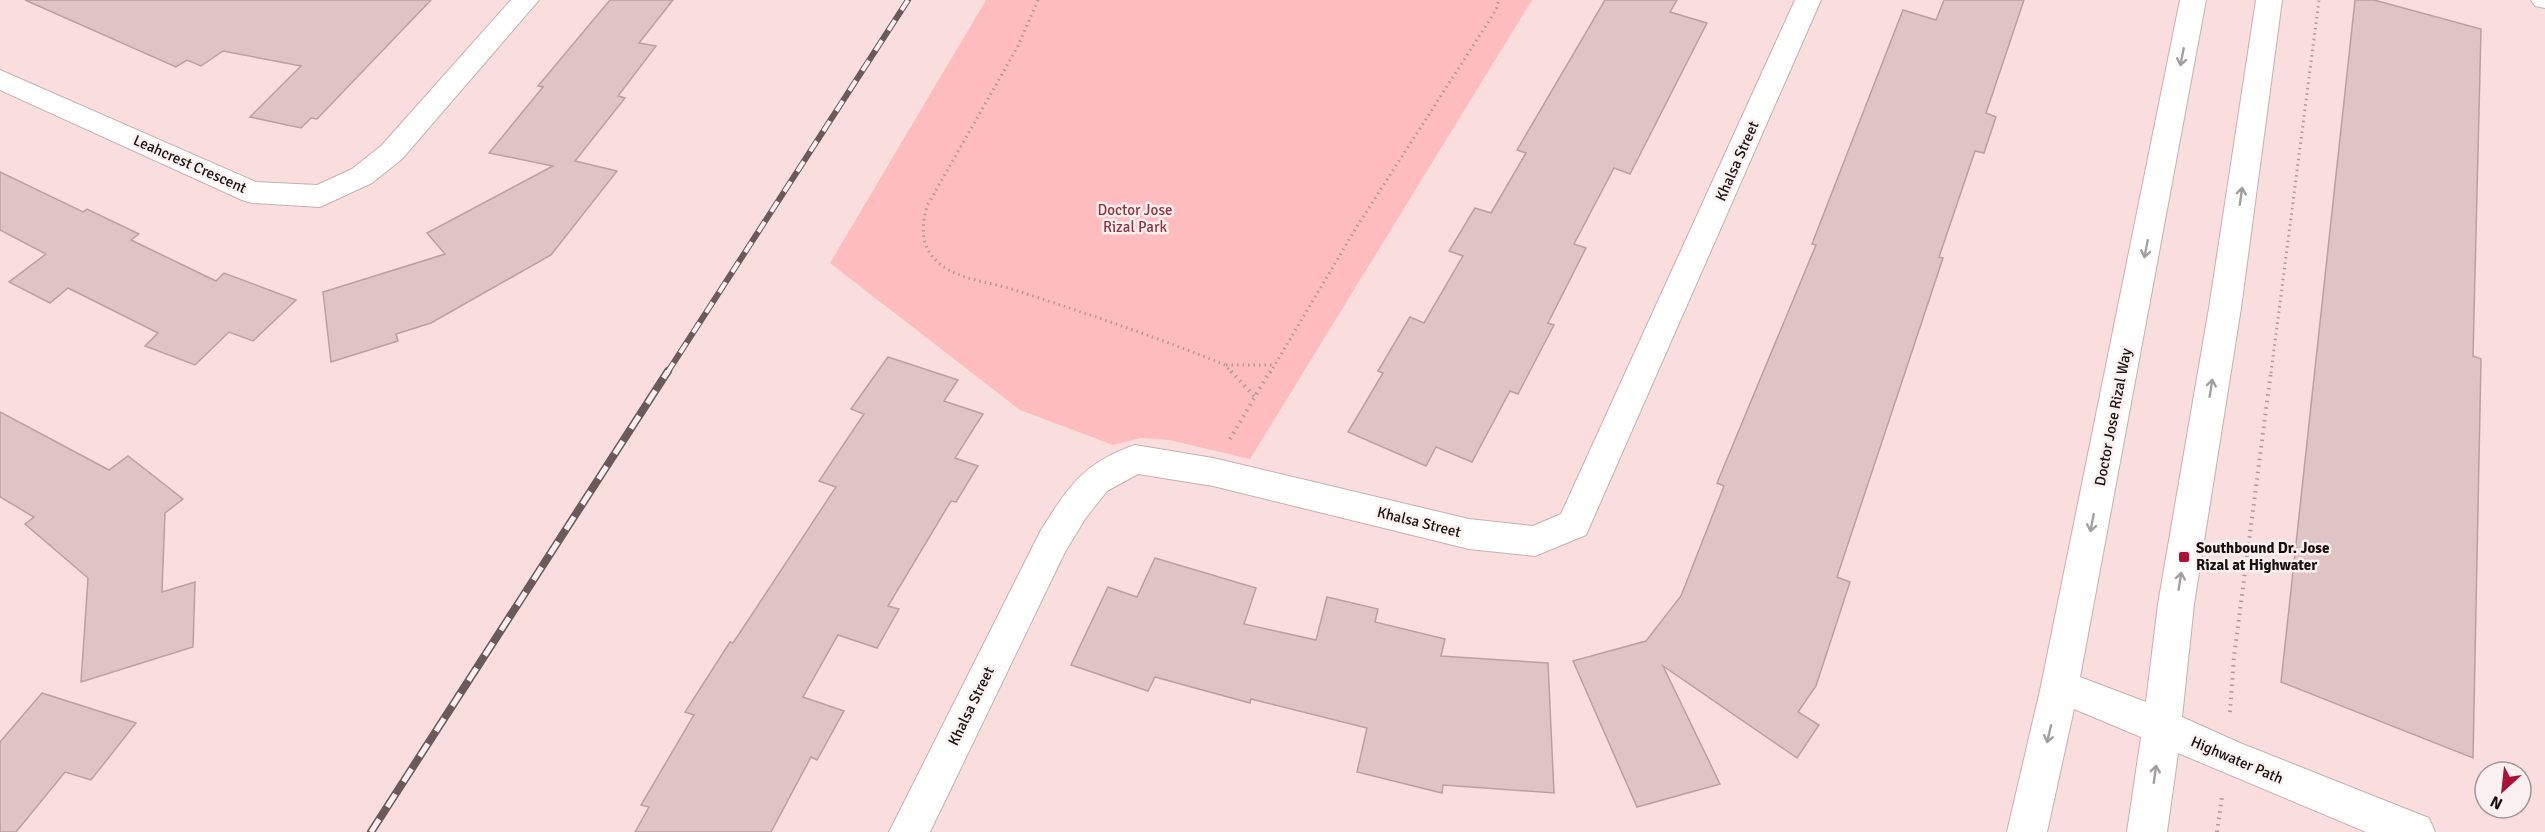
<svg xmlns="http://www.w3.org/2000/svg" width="2545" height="832" font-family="Signika,sans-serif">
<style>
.green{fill:#ffbcbe}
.building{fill:#e0c4c4;stroke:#baa0a0;stroke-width:1.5}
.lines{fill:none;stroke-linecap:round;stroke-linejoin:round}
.minor-casing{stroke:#c9aeae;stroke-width:2}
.path-far1{stroke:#b09a9a;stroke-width:3;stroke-dasharray:1.5 4;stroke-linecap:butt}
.path{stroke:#b09a9a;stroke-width:4;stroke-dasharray:1.5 5;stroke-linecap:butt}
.minor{fill:#fff;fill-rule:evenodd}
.rail-far1-casing{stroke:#6a5a5a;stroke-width:6}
.rail-casing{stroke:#6a5a5a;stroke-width:8}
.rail-far1{stroke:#fbf0f0;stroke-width:4;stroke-dasharray:12;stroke-linecap:butt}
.rail{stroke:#fbf0f0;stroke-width:5;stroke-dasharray:15;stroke-linecap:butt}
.oneway{stroke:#a39f9f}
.poi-dot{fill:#aa1335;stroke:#fbf0f0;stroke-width:2}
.labels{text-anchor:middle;stroke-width:5;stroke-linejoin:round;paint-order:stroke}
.street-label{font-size:15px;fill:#191010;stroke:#fbf0f0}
.park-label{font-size:15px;fill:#90323c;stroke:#fbf0f0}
.poi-label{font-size:15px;font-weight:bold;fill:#191010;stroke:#fbf0f0;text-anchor:start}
</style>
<rect width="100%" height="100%" fill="#fadede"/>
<path class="green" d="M986,0H1532L1250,459L1169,440L1140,438L1113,445L1020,410L830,263Z"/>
<g class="building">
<path d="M25,0H431L317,119L311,118L301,128L250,117L301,66L223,51L201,66L187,60L176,67Z"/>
<path d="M610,0H673L639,43L656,46L618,96L625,98L575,161L617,171L551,255L431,323L396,334L398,341L331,362L323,292L445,254L427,233L553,166L489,153L543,87L538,86Z"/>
<path d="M1605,0H1677L1670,12L1707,23L1630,174L1614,168L1574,244L1586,248L1548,323L1554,325L1518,394L1510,391L1472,462L1436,447L1426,466L1348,432L1383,373L1378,371L1410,317L1424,323L1463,256L1449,251L1475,208L1491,213L1526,153L1517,150Z"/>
<path d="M1944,0H2024L1986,113L1996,117L1984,153L1975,151L1939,257L1943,258L1837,577L1850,582L1816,686L1798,712L1819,725L1797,758L1663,666L1720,784L1637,807L1573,661L1646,641L1681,596L1724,486L1717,483L1816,245L1812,244L1903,10L1936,20Z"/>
<path d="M2355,0H2374L2481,29L2473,356L2481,359L2473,758L2281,682Z"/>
<path d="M0,172L83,212L87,209L139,234L131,240L216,281L224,273L296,300L253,341L229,332L195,365L145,346L158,333L68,288L50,303L9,282L46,254L0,230Z"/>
<path d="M888,357L958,380L944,401L983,414L955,458L978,466L956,502L951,501L888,606L899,609L877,648L838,635L803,697L844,711L817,760L811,757L771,832H635L649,807L641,805L694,715L685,712L730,642L733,643L836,487L819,481L864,414L851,409Z"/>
<path d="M0,412L109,470L128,456L183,499L165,513L162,592L195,582L193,647L81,682L88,578L25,524L34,517L0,497Z"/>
<path d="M1155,558L1256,588L1244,624L1316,640L1327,597L1378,609L1375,622L1445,639L1441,656L1548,663L1554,793L1443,785L1442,793L1357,772L1367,728L1251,699L1250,703L1155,677L1148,691L1071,665L1108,587L1137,597Z"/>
<path d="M42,693L136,723L91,780L65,772L16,832H0V742Z"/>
</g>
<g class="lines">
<g class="minor-casing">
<g id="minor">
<path d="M511,0H539L402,159L372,183L320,207L252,203L242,200L0,90V70L256,182L317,185L352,169L382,145Z"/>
<path d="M1795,0H1821L1586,535L1535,556L1469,549L1213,486L1138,474L1107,491L1085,519L1065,552L930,832H889L1041,530C1069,486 1083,463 1135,445L1213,458L1469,519L1533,526L1561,514Z"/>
<path d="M2180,0H2206L2080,677L2146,702L2158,604L2209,308L2256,0H2282L2241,308L2194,604L2182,717L2240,743L2429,818L2435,832H2366L2178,753L2167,832H2127L2141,737L2074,709L2047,832H2007L2041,686Z"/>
<path d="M2531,0H2545V8L2535,6Z"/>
</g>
</g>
<g class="path-far1">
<path d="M1038,0L1018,46L927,206C921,228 920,248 940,264C961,281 993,282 1018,291C1088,314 1157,337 1225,365L1232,373"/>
<path d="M1226,365H1274"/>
<path d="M1270,373L1356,228L1496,10L1499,0"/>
<path d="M2271,373L2319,0"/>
</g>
<g class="path">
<path d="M1231,371L1255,397"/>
<path d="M1230,439L1270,371"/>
<path d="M2230,712L2234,657L2271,371"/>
<path d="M2217,832L2222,797"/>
</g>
<use href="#minor" class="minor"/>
<g class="rail-far1-casing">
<path id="rail-far1" d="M667,373L908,0"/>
</g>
<g class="rail-casing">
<path id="rail" d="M371,832L668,371"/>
</g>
<use href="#rail-far1" class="rail-far1"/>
<use href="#rail" class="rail"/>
</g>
<defs><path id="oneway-shaft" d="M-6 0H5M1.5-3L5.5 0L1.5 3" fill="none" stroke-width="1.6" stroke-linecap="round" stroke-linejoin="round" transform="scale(1.5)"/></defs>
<g class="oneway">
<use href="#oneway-shaft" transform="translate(2182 57) rotate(101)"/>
<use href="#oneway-shaft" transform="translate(2241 196) rotate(-82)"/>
<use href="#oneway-shaft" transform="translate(2146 249) rotate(101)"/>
<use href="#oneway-shaft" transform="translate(2211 388) rotate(-81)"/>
<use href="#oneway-shaft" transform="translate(2092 523) rotate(101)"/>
<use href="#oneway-shaft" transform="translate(2180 581) rotate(-81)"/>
<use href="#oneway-shaft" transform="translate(2049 734) rotate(103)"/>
<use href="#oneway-shaft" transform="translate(2155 774) rotate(-82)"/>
</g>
<rect class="poi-dot" x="2178" y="551" width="12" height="12" rx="3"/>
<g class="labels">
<g class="street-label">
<text transform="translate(1737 161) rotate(-66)" y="5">Khalsa Street</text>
<text transform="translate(190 164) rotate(24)" y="5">Leahcrest Crescent</text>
<text transform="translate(2113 417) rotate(-79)" y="5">Doctor Jose Rizal Way</text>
<text transform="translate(1419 522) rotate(14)" y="5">Khalsa Street</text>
<text transform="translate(971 706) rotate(-64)" y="5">Khalsa Street</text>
<text transform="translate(2237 760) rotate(23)" y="5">Highwater Path</text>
</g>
<g class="park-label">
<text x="1135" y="215">Doctor Jose<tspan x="1135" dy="17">Rizal Park</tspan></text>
</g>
<g class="poi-label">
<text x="2196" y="553">Southbound Dr. Jose<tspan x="2196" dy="17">Rizal at Highwater</tspan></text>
</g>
</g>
<g transform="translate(2503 790) rotate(207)"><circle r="28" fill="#fbf0f0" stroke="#a19696" stroke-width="1.5"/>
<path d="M0-4.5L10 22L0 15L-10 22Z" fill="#aa1335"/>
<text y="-9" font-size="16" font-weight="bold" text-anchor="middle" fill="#191010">N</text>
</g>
</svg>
